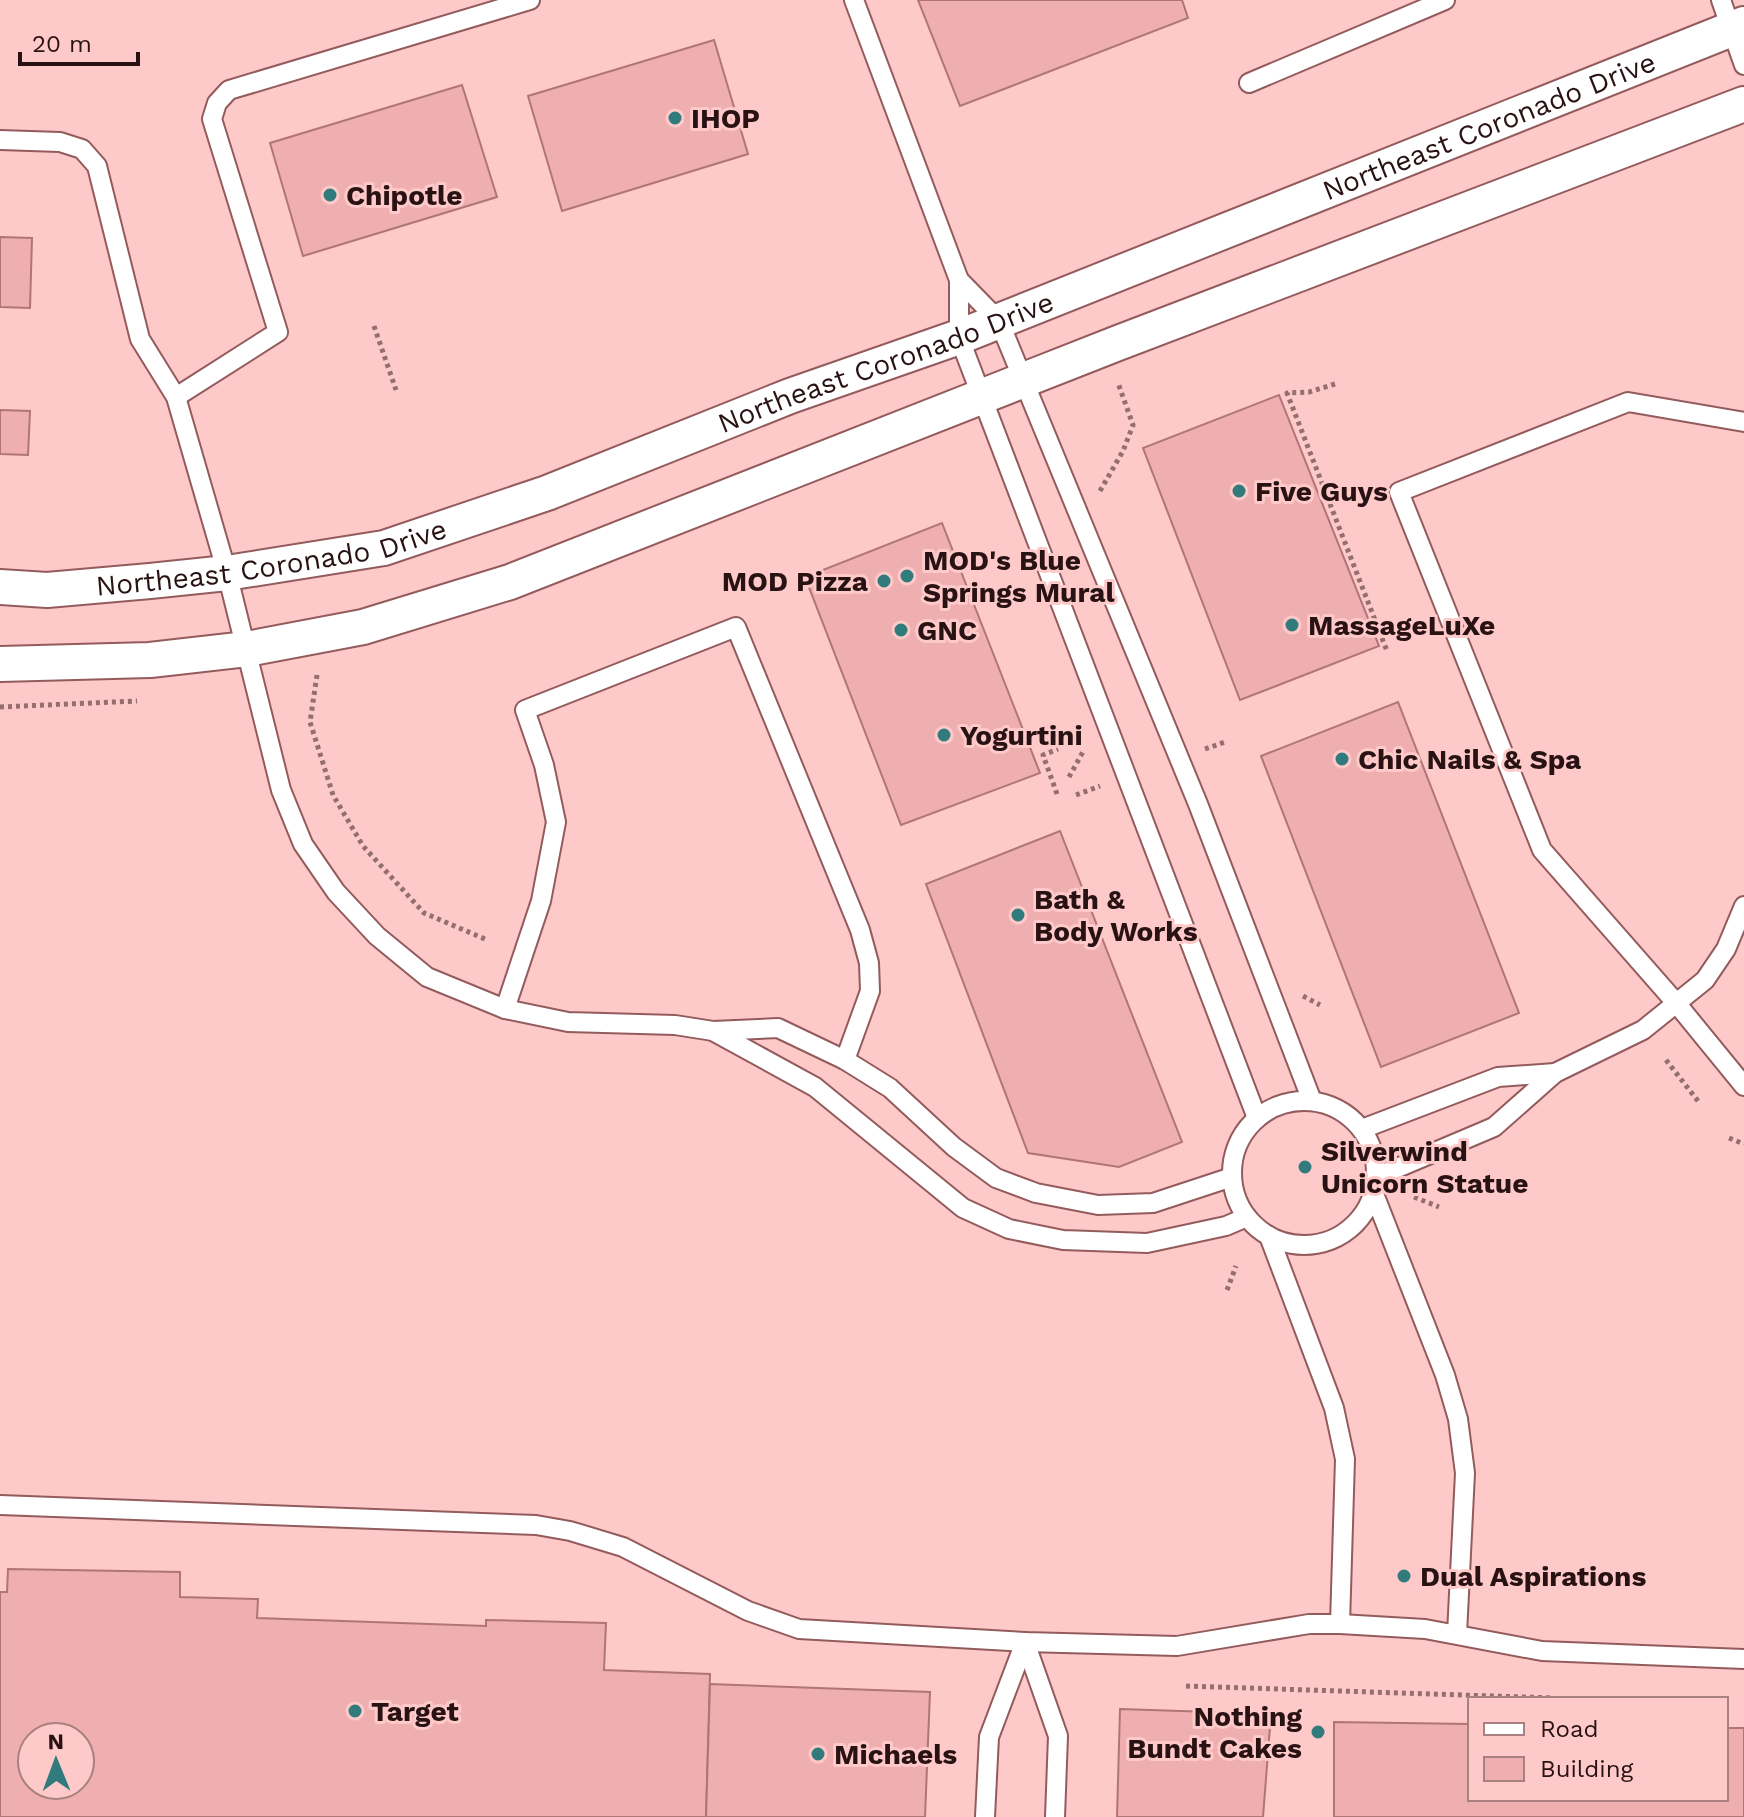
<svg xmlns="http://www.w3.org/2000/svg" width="1744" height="1817" font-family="'Work Sans',sans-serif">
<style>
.building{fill:#efafb0;stroke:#b07576;stroke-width:2;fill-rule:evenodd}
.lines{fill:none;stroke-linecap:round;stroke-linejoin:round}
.lane-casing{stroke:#945b5d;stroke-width:22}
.street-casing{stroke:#945b5d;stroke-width:38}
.path{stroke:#956f6f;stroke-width:5;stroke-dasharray:4 4;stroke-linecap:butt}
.lane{stroke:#fff;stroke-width:18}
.street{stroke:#fff;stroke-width:34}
.poi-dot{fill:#327b7d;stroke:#fec9c9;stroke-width:3}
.labels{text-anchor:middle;stroke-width:6;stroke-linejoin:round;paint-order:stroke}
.poi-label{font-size:28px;font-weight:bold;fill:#291213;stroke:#fec9c9;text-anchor:start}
.street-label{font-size:28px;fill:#291213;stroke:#fec9c9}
</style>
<rect width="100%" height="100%" fill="#fec9c9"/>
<g class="building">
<path d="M918,0H1182L1188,18L960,106Z"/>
<path d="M714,40L748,154L562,211L528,96Z"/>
<path d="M462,85L497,197L303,256L270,143Z"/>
<path d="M0,237L32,238L30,308L0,307Z"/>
<path d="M1279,395L1379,646L1240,700L1143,448Z"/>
<path d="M0,410L30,411L28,455L0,454Z"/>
<path d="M942,523L1040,773L901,825L805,577Z"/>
<path d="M1398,702L1519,1013L1381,1067L1261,756Z"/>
<path d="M1060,831L1182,1142L1119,1167L1028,1153L926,884Z"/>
<path d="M8,1569L180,1572V1597L258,1599L257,1618L486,1626V1620L606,1623L604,1670L710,1674L706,1817H0V1592H7ZM32,1737H80V1785H32Z"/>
<path d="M710,1684L930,1692L925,1817H706Z"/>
<path d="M1120,1709L1271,1714L1263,1817H1117Z"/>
<path d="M1334,1722L1470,1724V1799H1726V1728H1744V1817H1334Z"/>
</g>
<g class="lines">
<g class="lane-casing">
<g id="lane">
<path d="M854,0L959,280V337L1257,1118"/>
<path d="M1721,0L1744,65"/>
<path d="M1249,83L1445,0"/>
<path d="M0,140L60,142L82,149L97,166L140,339L176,397L227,573L281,790L303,844L336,892L377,936L427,977L505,1009L568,1022L675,1025L713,1031L778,1028L845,1060L890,1088L954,1147L996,1178L1036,1193L1098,1205L1153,1203L1232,1177"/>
<path d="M959,280L999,321L1198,804L1312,1101"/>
<path d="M176,397L278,332L212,119L217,103L229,90L530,0"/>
<path d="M1744,422L1628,402L1399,492L1542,850L1677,1004L1744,1086"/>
<path d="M505,1009L541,901L556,822L544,765L525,710L736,627L860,930L869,963L870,991L845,1060"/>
<path d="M713,1031L815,1087L963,1208L1009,1229L1063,1240L1147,1243L1226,1226L1247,1217"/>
<circle cx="1304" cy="1173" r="72"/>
<path d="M1362,1129L1498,1077L1555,1073"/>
<path d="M1376,1177L1494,1127L1555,1073L1643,1030L1705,980L1726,949L1744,906"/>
<path d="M1374,1194L1445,1375L1458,1419L1465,1473L1457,1634"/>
<path d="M1269,1236L1334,1408L1345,1459L1340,1624"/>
<path d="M0,1505L536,1525L570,1531L623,1547L748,1611L799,1629L1025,1642L1177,1646L1309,1624H1340L1425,1629L1542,1651L1744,1659"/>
<path d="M1025,1642L1058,1736L1055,1817"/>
<path d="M985,1817L989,1737L1025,1642"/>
</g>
</g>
<g class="street-casing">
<g id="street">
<path id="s1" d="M0,587L47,590L150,581L227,573L384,548L547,493L790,396L959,337L1744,24"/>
<path d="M0,664L150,660L247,649L363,627L510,582L1118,343L1744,104"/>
</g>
</g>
<g class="path">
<path d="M374,326L396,390"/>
<path d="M1335,384L1309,392L1287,393L1387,651"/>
<path d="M1100,491L1123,451L1133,425L1118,383"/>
<path d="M317,675L310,722L333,795L363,846L424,913L485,939"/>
<path d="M0,707L137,701"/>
<path d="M1205,749L1225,742"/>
<path d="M1069,777L1084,750"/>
<path d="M1057,794L1043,755L1058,749"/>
<path d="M1076,795L1100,786"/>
<path d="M1303,996L1320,1005"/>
<path d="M1666,1060L1698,1101"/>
<path d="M1729,1138L1744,1144"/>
<path d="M1414,1197L1439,1207"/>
<path d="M1227,1290L1236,1266"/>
<path d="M1186,1686L1554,1698"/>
</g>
<use href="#lane" class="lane"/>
<use href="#street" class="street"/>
</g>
<g class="poi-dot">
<circle cx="675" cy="118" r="8"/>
<circle cx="330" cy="195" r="8"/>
<circle cx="1239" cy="491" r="8"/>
<circle cx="907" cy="576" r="8"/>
<circle cx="884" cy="581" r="8"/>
<circle cx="1292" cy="625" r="8"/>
<circle cx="901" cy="630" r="8"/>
<circle cx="944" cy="735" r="8"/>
<circle cx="1342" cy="759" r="8"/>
<circle cx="1018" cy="915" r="8"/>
<circle cx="1305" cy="1167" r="8"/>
<circle cx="1404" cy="1576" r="8"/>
<circle cx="355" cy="1711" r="8"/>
<circle cx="1318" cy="1732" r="8"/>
<circle cx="818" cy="1754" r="8"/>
</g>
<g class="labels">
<g class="poi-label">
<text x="691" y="128">IHOP</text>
<text x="346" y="205">Chipotle</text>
<text x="1255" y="501">Five Guys</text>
<text x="923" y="570">MOD's Blue<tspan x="923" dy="32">Springs Mural</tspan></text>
<text x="868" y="591" text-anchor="end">MOD Pizza</text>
<text x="1308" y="635">MassageLuXe</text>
<text x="917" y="640">GNC</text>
<text x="960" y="745">Yogurtini</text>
<text x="1358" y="769">Chic Nails &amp; Spa</text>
<text x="1034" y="909">Bath &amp;<tspan x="1034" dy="32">Body Works</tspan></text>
<text x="1321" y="1161">Silverwind<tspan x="1321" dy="32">Unicorn Statue</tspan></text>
<text x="1420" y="1586">Dual Aspirations</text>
<text x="371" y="1721">Target</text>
<text x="1302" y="1726" text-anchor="end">Nothing<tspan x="1302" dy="32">Bundt Cakes</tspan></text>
<text x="834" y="1764">Michaels</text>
</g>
<g class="street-label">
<text dy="10" stroke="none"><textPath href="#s1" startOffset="1570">Northeast Coronado Drive</textPath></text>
<text dy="10" stroke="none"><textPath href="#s1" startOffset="922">Northeast Coronado Drive</textPath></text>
<text dy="10" stroke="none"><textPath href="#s1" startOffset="274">Northeast Coronado Drive</textPath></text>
</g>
</g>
<rect x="1468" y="1697" width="260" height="104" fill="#fec9c9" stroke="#a98080" stroke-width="2"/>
<rect x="1484" y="1723" width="40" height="12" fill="#ffffff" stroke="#a98080" stroke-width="2"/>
<text x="1540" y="1737" font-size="24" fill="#291213">Road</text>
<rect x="1484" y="1757" width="40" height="24" fill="#efafb0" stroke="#a98080" stroke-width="2"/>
<text x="1540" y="1777" font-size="24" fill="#291213">Building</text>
<g transform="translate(56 1761) rotate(359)"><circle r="38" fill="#fec9c9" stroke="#a98080" stroke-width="2"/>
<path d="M0-6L14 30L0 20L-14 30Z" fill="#327b7d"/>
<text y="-12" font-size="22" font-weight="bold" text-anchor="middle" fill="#291213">N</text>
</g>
<path d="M20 52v12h118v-12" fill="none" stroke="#291213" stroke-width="4"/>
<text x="32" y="52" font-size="24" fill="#291213" stroke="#fec9c9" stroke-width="6" paint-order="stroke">20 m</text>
</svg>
